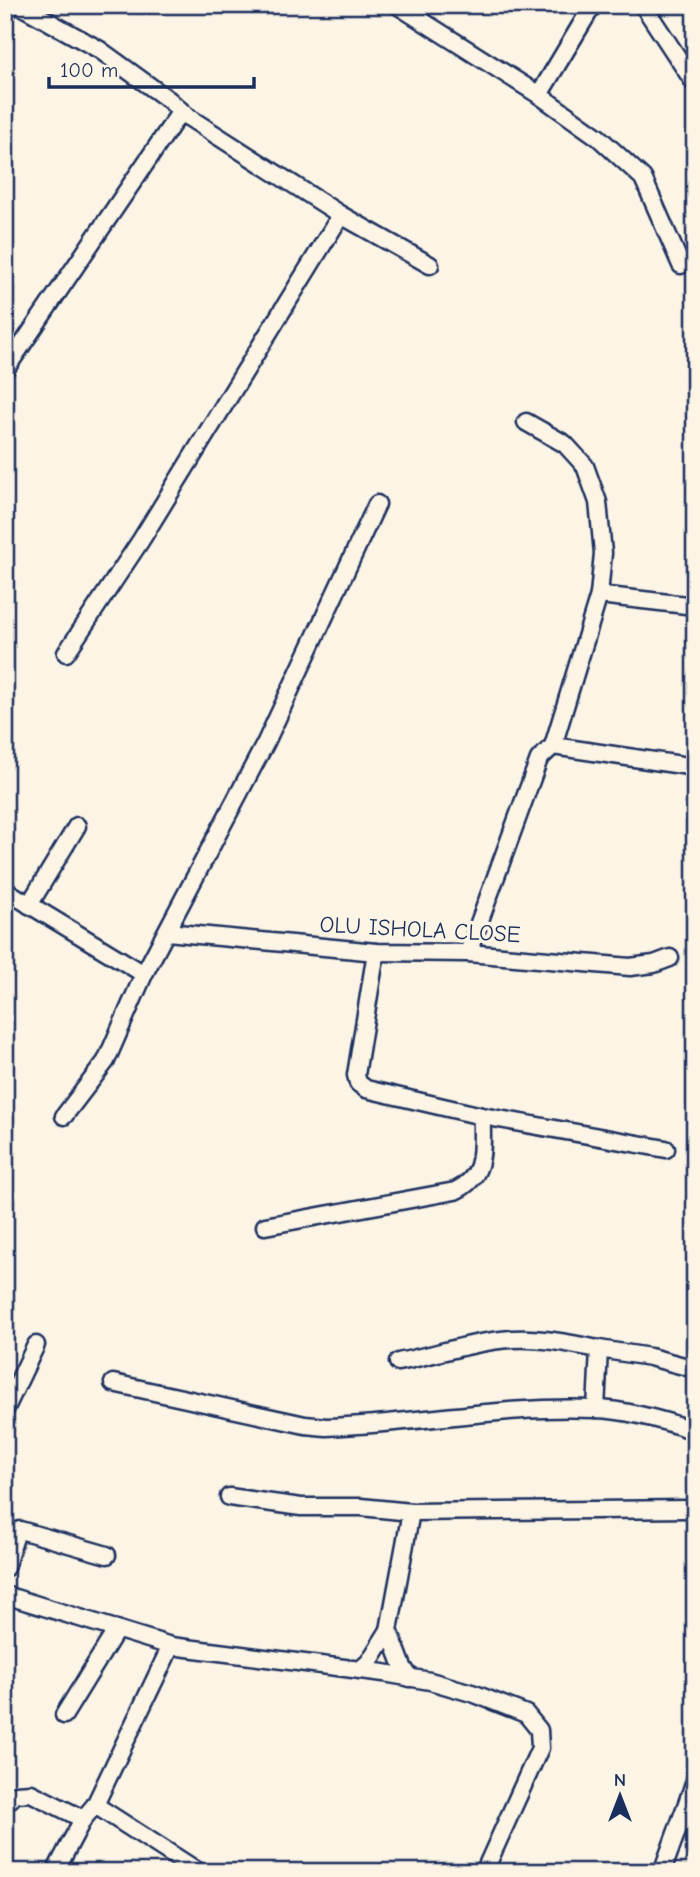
<svg xmlns="http://www.w3.org/2000/svg" width="700" height="1877" font-family="'Comic Neue',sans-serif">
<style>
.lines{fill:none;stroke-linecap:round;stroke-linejoin:round}
.minor-casing{stroke:#1b2f5e;stroke-width:21}
.minor{stroke:#fcf5e5;stroke-width:16}
.labels{text-anchor:middle;stroke-width:7;stroke-linejoin:round;paint-order:stroke}
.street-label{font-size:23px;fill:#1b2f5e;stroke:#fcf5e5}
</style>
<rect width="100%" height="100%" fill="#fcf5e5"/>
<filter id="ink" filterUnits="userSpaceOnUse"><feTurbulence type="fractalNoise" baseFrequency=".0143" numOctaves="2"/><feDisplacementMap in="SourceGraphic" scale="14" xChannelSelector="R" yChannelSelector="G"/><feConvolveMatrix kernelMatrix="1 2 1 2 8 2 1 2 1" color-interpolation-filters="sRGB"/></filter>
<g filter="url(#ink)">
<g class="lines">
<g class="minor-casing">
<g id="minor">
<path d="M19,5L100,50L169,100L188,117L341,215L430,265"/>
<path d="M397,5L539,95L598,137L643,178L681,265"/>
<path d="M643,5L695,84"/>
<path d="M5,15L12,5"/>
<path d="M539,95L593,5"/>
<path d="M5,370L181,111"/>
<path d="M599,595L695,606"/>
<path d="M66,653L141,540L341,215"/>
<path d="M553,746L695,767"/>
<path d="M5,890L144,974"/>
<path d="M29,905L77,826"/>
<path d="M167,932L376,952L468,953L630,967L654,964L670,958"/>
<path d="M376,952L356,1075L358,1083L366,1089L482,1116L666,1149"/>
<path d="M468,953L539,759L553,746L599,595L603,553L598,502L585,466L565,444L526,422"/>
<path d="M64,1116L106,1061L144,974L266,742L377,504"/>
<path d="M265,1226L455,1191C488,1176 481,1147 482,1116"/>
<path d="M599,1349L650,1357L695,1369"/>
<path d="M398,1362C436,1355 474,1341 512,1339C541,1337 571,1344 599,1349L596,1409"/>
<path d="M113,1383L305,1425L326,1427C416,1424 506,1405 595,1409C629,1410 663,1420 695,1431"/>
<path d="M5,1410L36,1345"/>
<path d="M229,1497L301,1507H361L411,1512L689,1509"/>
<path d="M5,1568L16,1534L20,1530L107,1555"/>
<path d="M5,1595L171,1646L384,1673L430,1681L475,1694L526,1714L539,1730L540,1748L484,1872"/>
<path d="M389,1630L403,1667L410,1678"/>
<path d="M360,1670L369,1662L389,1630L411,1512"/>
<path d="M64,1715L117,1629"/>
<path d="M5,1804L16,1794L31,1793L83,1819"/>
<path d="M95,1805L199,1872"/>
<path d="M55,1872L83,1819L95,1805L171,1646"/>
<path d="M662,1872L695,1781"/>
</g>
</g>
<use href="#minor" class="minor"/>
</g>
</g>
<g class="labels">
<g class="street-label">
<text transform="translate(420 929) rotate(3)" y="8">OLU ISHOLA CLOSE</text>
</g>
</g>
<rect width="700" height="1877" fill="none" stroke="#fcf5e5" stroke-width="28"/>
<rect x="14" y="14" width="672" height="1849" fill="none" stroke="#1b2f5e" stroke-width="2.5" filter="url(#ink)"/>
<g transform="translate(620 1796)" stroke="#fcf5e5" stroke-width="5" paint-order="stroke">
<path d="M0-5L12 26L0 18L-12 26Z" fill="#1b2f5e"/>
<text y="-10" font-size="19" font-weight="bold" text-anchor="middle" fill="#1b2f5e">N</text>
</g>
<path d="M49 77v10h205v-10" fill="none" stroke="#1b2f5e" stroke-width="3.5"/>
<text x="60" y="77" font-size="21" fill="#1b2f5e" stroke="#fcf5e5" stroke-width="5" paint-order="stroke">100 m</text>
</svg>
